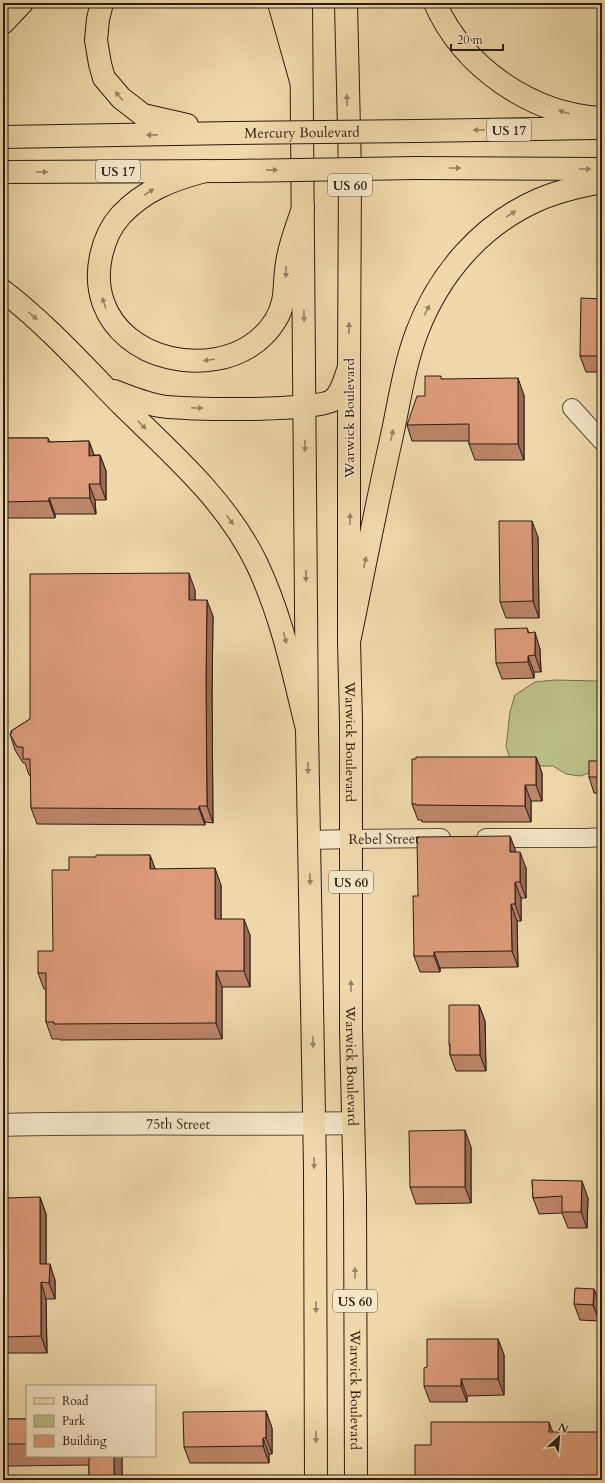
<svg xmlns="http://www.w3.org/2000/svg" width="605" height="1483" font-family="Cardo,serif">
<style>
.green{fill:#bbbe87;stroke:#726d4e}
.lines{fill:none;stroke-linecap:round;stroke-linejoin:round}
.minor-casing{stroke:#5a4b3a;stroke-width:20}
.tertiary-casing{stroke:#5a4b3a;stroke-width:24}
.primary-casing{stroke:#291c15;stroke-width:24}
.trunk-casing{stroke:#291c15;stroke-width:24}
.minor{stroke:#f5e6c8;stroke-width:18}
.tertiary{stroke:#f5e6c8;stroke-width:22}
.primary{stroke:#efd8aa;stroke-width:22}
.trunk{stroke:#efd8aa;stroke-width:22}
.trunk-bridge-casing{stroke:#291c15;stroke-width:24;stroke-linecap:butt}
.trunk-bridge{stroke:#efd8aa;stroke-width:22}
.wall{fill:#bd8569;stroke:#291c15}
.shaded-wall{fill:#9a6c55;stroke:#291c15}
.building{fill:#dc9b7a;stroke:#291c15}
.oneway{fill:#968367}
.labels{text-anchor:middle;stroke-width:3;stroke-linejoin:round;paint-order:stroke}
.shield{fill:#f5e6c8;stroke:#66594b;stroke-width:1}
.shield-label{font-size:13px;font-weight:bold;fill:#291c15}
.street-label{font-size:14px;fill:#291c15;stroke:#f5e6c8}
</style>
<rect width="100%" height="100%" fill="#efd8aa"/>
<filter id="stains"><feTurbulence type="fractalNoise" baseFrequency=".005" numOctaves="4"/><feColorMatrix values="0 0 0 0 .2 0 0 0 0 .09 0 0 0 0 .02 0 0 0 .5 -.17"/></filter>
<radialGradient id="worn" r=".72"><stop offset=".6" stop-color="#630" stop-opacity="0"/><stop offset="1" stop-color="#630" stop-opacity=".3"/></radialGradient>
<path class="green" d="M602,679V769L580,776L566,774L553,766H529L511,761L506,747L510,712L515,695L535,682L555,680L597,681Z"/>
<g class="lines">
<g class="minor-casing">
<g id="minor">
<path d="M572,408L602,441"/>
<path d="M486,838H587L602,837"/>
<path id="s1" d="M310,840L351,839L441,838"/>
</g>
</g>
<g class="tertiary-casing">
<g id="tertiary">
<path id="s2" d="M3,1125C120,1122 237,1125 353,1123"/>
</g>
</g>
<g class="primary-casing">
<g id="primary">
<path d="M301,3L307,729L315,1169L316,1480"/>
<path id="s3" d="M346,3L350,172L349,367V642L351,721V1030L355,1198L356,1480"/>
</g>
</g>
<g class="trunk-casing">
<g id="trunk">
<path d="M102,3L98,19L96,40L100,64L104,78L121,98L143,115L187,125"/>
<path d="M279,3L301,81"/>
<path d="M435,3C463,67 532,115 602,118"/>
<path d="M3,23L22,3"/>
<path d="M416,131L595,128"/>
<path d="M3,137L233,133"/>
<path d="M416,168L602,169"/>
<path d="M205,171C171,180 145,190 121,215C111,226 104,242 101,256C86,326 151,370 216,359C240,355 262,342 275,321C288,300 283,285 287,263C289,246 298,224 303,208"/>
<path d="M3,172L233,171"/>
<path d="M3,291C46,324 83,365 121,404C170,452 225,499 256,562C282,616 293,672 307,729"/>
<path d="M114,391C129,397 144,403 160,406C183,410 319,412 333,400C342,393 345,378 349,367"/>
<path d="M349,642C363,574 376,507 391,440C399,404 404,366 417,332C439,274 481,225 538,200C558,191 581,186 602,182"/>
</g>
</g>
<use href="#minor" class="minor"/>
<use href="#tertiary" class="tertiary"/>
<use href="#primary" class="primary"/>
<use href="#trunk" class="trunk"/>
<g class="trunk-bridge-casing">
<g id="trunk-bridge">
<path id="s4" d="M233,133L416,131"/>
<path d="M233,171L416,168"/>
</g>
</g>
<use href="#trunk-bridge" class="trunk-bridge"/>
</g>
<g class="wall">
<path d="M602,299V372H586L580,356Z"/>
<path d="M442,379L524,395V460H475L469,444V441H412L407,425L425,396Z"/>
<path d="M3,438H48L50,442L89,441L94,455H100L106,471V500H95L96,514H55V518H3Z"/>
<path d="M538,537L539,618H506L500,602Z"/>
<path d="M195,590V600L213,616L212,695L213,823L205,822V825L37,824L31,808V775H29L25,763H23L15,750L10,734L11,733V731L30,719Z"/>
<path d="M527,628L529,633L540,649L541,672H534V678L502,679L496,663Z"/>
<path d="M536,757L542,773V801H531V822H422V820H418L412,804Z"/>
<path d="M602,761V793H594L589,777Z"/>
<path d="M510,836L516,852L526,868V898H521V921H517L518,967L440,968V972H420L414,956L418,896Z"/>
<path d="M150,855L155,869L221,885V919L250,935V987H222V1039L60,1040L59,1039H52L46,1022V989H44L38,973L53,951L69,870L96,857Z"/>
<path d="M479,1005L485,1021L486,1071H456L450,1055V1048L449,1044Z"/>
<path d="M471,1147V1203L416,1204L410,1187Z"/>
<path d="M532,1180L588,1198L587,1228H568L562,1213L539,1214L533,1198Z"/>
<path d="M40,1197L46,1214V1264L55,1280V1299H46L47,1353H3V1263H6Z"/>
<path d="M594,1289L600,1305L599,1321L580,1320L574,1304Z"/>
<path d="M498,1339L504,1355V1395L467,1396V1402H430L424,1386Z"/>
<path d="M266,1411L272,1428V1454H269V1463H190L184,1447Z"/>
<path d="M3,1419H27V1456H122V1480H89V1465L8,1466L3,1480Z"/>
</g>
<g class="shaded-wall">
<path d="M518,378L524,395V460L518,444Z"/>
<path d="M89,441L95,458L89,456Z"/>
<path d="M100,455L106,471V500L100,484Z"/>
<path d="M89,484L95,500L96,514L90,498Z"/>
<path d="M49,498L55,514V518L49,501Z"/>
<path d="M532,521L538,537L539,618L533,601Z"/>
<path d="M189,573L195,590V616L189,600Z"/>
<path d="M207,600L213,616L212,695L213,823L207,806L206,679Z"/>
<path d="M535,632L540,649L541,672L535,655Z"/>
<path d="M528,656L534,672V678L528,662Z"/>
<path d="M536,757L542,773V801L536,785Z"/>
<path d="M525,785L531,801V822L525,806Z"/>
<path d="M199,806L205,822V825L199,809Z"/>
<path d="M510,836L516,852H510Z"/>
<path d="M520,852L526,868V898L520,882Z"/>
<path d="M150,855L156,871L150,869Z"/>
<path d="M215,868L221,885V935L215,919Z"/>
<path d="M515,882L521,898V921L515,904Z"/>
<path d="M511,904L517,921L518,967L512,951Z"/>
<path d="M244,919L250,935V987L244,971Z"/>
<path d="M434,952L440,968V972L434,956Z"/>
<path d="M216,971L222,987V1039L216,1023Z"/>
<path d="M479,1005L485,1021L486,1071L480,1055Z"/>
<path d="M465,1130L471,1147V1203L465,1187Z"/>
<path d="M582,1181L588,1198L587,1228L581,1212Z"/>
<path d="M40,1197L46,1214V1280L40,1264Z"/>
<path d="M50,1264L55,1280V1299L49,1283Z"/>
<path d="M41,1282L46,1299L47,1353L41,1336Z"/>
<path d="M594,1289L600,1305L599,1321L593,1305Z"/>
<path d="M498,1339L504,1355V1395L498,1379Z"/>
<path d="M461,1379L467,1396V1402L461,1386Z"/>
<path d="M266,1411L272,1428V1454L266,1438Z"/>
<path d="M549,1422L555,1438L549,1432Z"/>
<path d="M263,1438L269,1454V1463L263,1446Z"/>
<path d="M3,1452L8,1466V1480H3Z"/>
<rect x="114" y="1456" width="8" height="24"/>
</g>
<g class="building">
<path d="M581,298L602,299V356H580Z"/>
<path d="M425,376H441V379L518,378V444H469V424L407,425L417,396H425Z"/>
<path d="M3,438H48V442L89,441V456L100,455V484H89L90,498H49V501L3,502Z"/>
<path d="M499,521H532L533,601L500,602Z"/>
<path d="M189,573V600H207L206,679L207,806H199V809L31,808L30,759H23V747H17L10,734L12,733L11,731L30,719V574Z"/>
<path d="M527,628L528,633L535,632V655L528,656V662L496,663L495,629Z"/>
<path d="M416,757H536V785H525V806L416,805V804H412V759H416Z"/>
<rect x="589" y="761" width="13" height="16"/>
<path d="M510,836V852H520V882H515V904H511L512,951L434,952V956H414L413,896H418L417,837Z"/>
<path d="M96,855H150V869L215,868V919H244V971H216V1023L54,1024V1022H46V973H38V951H53L52,870H69V857H96Z"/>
<path d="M449,1005H479L480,1055H450V1044H449Z"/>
<path d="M465,1130V1187H410L409,1131Z"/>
<path d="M532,1180L582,1181L581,1212H562V1196L533,1198Z"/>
<path d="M40,1197V1264H50L49,1283L41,1282V1336L3,1337V1263H6L5,1198Z"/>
<path d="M575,1288L594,1289L593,1305L574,1304Z"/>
<path d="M427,1339H498V1379H461V1386H424V1368L427,1367Z"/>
<path d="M266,1411V1438H263V1446L184,1447L183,1412Z"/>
<rect x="3" y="1419" width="24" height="25"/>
<path d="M431,1422H549V1432H602V1480H415V1445H431Z"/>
<rect x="89" y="1456" width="25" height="24"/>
</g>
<defs><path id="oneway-solid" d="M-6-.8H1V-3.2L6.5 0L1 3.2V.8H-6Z"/></defs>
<g class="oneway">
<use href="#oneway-solid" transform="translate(119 96) rotate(-131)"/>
<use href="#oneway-solid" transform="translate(347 100) rotate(-92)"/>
<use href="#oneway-solid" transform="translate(564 112) rotate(-163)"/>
<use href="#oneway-solid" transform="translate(479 130) rotate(179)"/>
<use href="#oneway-solid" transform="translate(152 135) rotate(179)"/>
<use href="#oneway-solid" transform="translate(455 168)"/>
<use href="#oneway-solid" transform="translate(585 169)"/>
<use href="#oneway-solid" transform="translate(272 170) rotate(-1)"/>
<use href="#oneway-solid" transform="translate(42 172)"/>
<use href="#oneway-solid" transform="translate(149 192) rotate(-32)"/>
<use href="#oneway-solid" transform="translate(511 214) rotate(-32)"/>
<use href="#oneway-solid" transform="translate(286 272) rotate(91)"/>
<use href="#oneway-solid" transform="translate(104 303) rotate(-109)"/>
<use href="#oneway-solid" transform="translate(427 310) rotate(-64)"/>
<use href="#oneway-solid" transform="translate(33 316) rotate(42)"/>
<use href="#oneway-solid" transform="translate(304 316) rotate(89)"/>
<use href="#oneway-solid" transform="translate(349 328) rotate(-90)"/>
<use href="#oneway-solid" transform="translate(209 360) rotate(171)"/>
<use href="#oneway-solid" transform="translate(197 408) rotate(1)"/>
<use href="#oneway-solid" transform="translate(142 425) rotate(45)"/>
<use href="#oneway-solid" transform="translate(392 435) rotate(-78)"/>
<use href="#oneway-solid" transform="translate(305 446) rotate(90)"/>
<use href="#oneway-solid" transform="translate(350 519) rotate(-90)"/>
<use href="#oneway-solid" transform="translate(230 520) rotate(54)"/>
<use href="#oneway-solid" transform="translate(365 562) rotate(-78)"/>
<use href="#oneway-solid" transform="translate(306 576) rotate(90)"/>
<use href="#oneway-solid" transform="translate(285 638) rotate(76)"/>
<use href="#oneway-solid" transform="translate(308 768) rotate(89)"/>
<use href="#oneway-solid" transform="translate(310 879) rotate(89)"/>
<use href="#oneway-solid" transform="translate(351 986) rotate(-90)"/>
<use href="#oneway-solid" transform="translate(313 1042) rotate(89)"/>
<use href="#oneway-solid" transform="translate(314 1163) rotate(89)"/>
<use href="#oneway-solid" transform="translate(355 1273) rotate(-90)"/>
<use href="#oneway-solid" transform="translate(316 1307) rotate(90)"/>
<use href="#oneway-solid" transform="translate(316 1437) rotate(90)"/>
</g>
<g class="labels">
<g class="shield">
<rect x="487" y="119" width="44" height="22" rx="3"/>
<rect x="96" y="160" width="44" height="22" rx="3"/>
<rect x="328" y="174" width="44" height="22" rx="3"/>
<rect x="329" y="871" width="44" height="22" rx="3"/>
<rect x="333" y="1290" width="44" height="22" rx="3"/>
</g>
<g class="shield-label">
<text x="509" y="135">US 17</text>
<text x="118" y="176">US 17</text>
<text x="350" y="190">US 60</text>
<text x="351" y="887">US 60</text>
<text x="355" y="1306">US 60</text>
</g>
<g class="street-label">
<text dy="5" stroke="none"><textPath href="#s4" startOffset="69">Mercury Boulevard</textPath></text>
<text transform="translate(349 418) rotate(-90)" y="5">Warwick Boulevard</text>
<text dy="5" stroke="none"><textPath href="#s3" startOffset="739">Warwick Boulevard</textPath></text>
<text dy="5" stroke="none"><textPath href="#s1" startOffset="74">Rebel Street</textPath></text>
<text dy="5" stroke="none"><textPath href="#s3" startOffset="1063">Warwick Boulevard</textPath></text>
<text dy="5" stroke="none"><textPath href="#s2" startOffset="175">75th Street</textPath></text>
<text dy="5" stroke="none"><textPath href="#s3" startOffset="1387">Warwick Boulevard</textPath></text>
</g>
</g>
<rect width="605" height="1483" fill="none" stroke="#efd8aa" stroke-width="16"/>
<rect x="4" y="4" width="597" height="1475" fill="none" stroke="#291c15" stroke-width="2"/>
<rect x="8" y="8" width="589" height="1467" fill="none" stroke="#291c15"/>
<rect x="26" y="1385" width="130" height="72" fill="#f5e6c8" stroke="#a39580"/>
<rect x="34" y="1398" width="20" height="6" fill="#efd8aa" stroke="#a39580"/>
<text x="62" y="1405" font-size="12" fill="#291c15">Road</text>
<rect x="34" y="1415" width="20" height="12" fill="#bbbe87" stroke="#a39580"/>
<text x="62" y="1425" font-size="12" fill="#291c15">Park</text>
<rect x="34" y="1435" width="20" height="12" fill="#dc9b7a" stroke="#a39580"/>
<text x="62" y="1445" font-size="12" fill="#291c15">Building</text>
<g transform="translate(559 1437) rotate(26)" stroke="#f5e6c8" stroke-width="3" paint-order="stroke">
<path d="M0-3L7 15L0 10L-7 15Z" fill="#291c15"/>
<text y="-6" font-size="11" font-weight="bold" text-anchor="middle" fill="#291c15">N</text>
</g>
<path d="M451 44v6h52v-6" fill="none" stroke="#291c15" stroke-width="2"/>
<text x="457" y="44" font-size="12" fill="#291c15" stroke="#f5e6c8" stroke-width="3" paint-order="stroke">20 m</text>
<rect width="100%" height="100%" filter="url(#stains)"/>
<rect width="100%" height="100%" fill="url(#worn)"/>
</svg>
